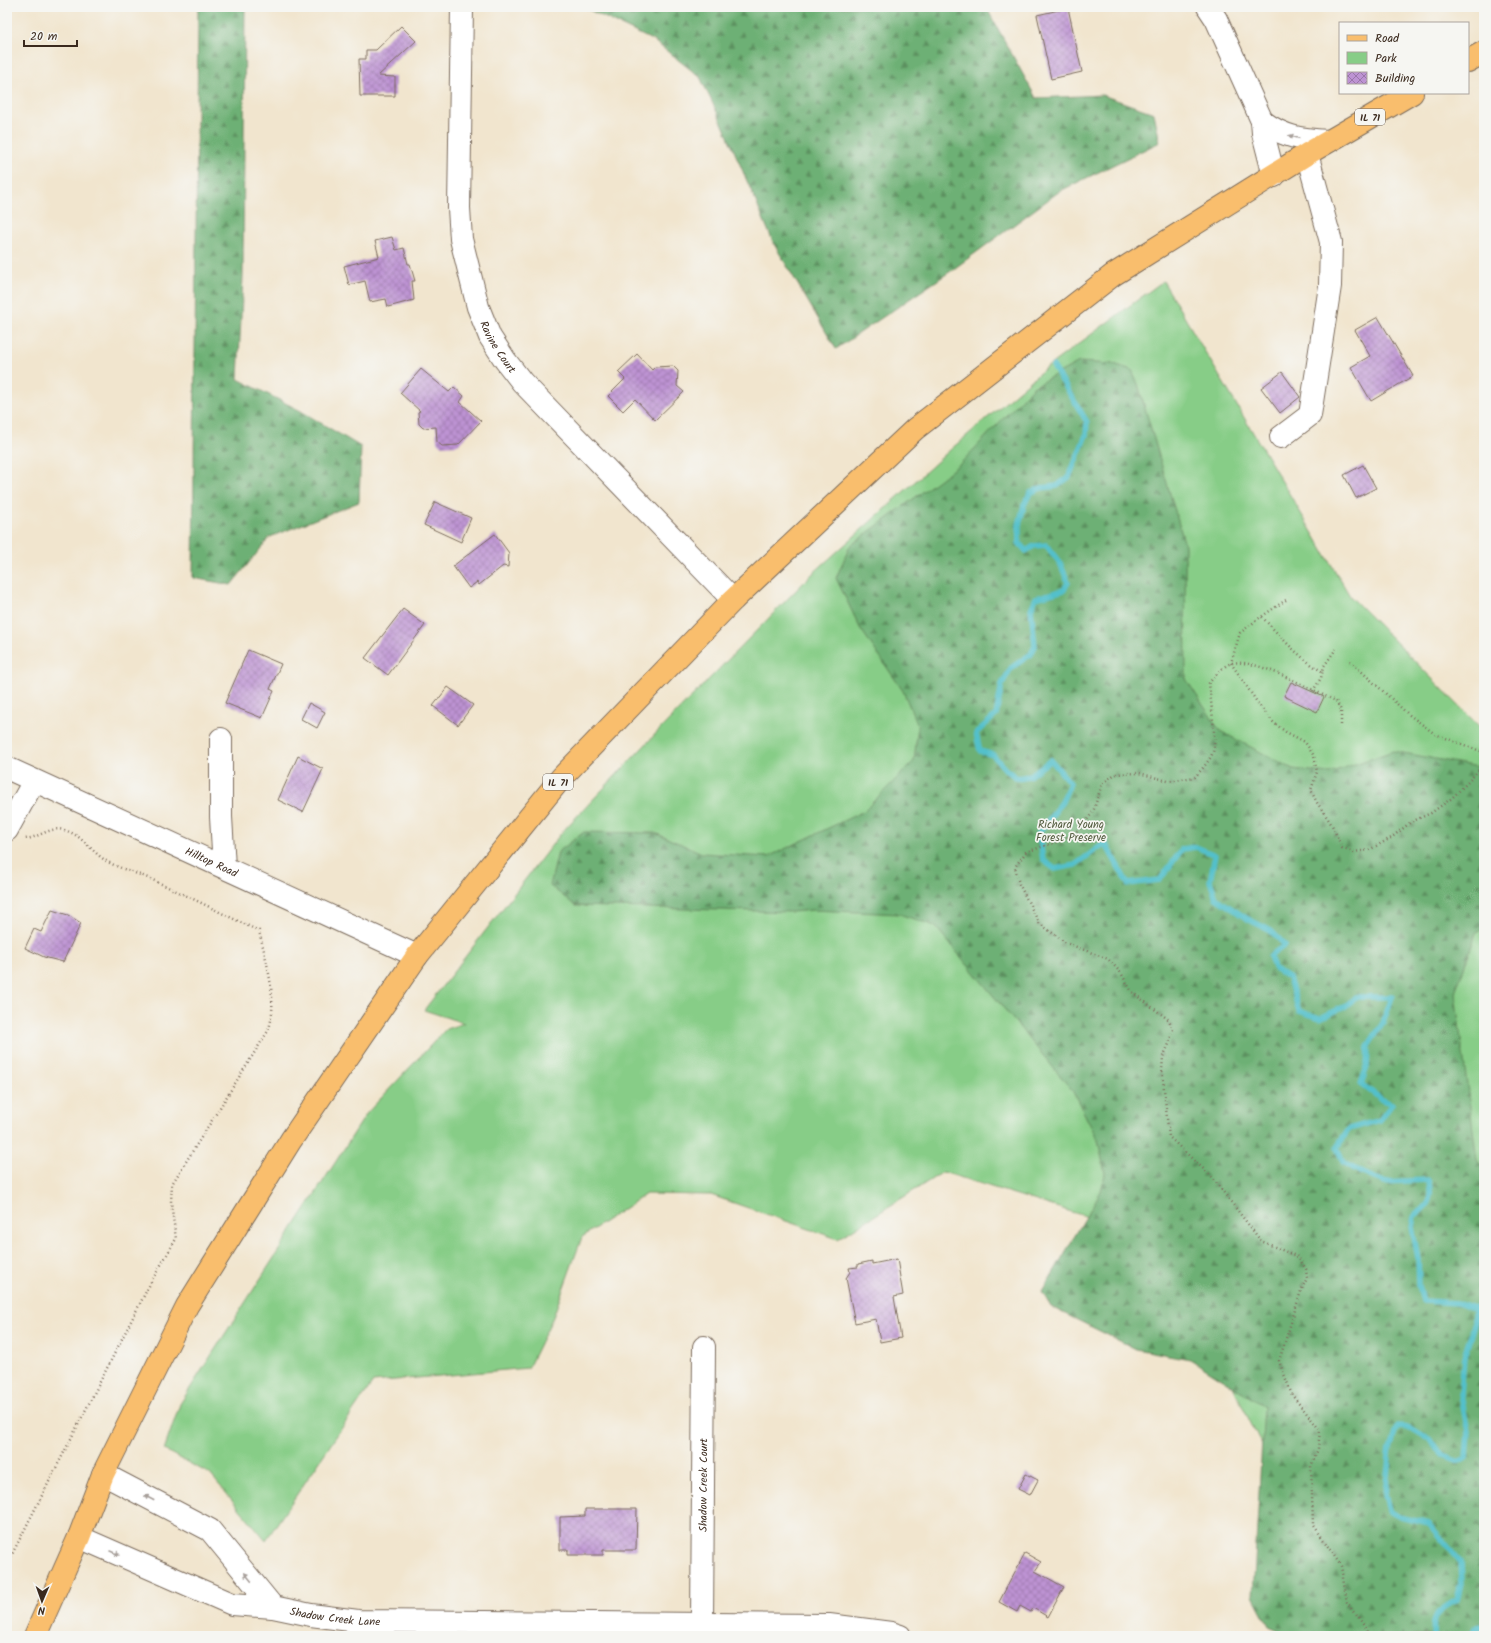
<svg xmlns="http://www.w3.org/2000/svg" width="1491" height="1643" font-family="Kalam,sans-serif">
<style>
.green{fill:#87cd87;stroke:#617c52}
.forest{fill:url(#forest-firs);stroke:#546d49}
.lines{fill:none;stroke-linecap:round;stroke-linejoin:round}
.stream{stroke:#53c0cb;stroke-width:5.5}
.building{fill:url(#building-cross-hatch)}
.minor-casing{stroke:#7b6b5c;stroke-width:24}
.major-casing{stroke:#7b6b5c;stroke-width:24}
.path{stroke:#7b6b5c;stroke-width:2.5;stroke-dasharray:1 3;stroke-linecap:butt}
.minor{stroke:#fff;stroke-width:22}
.major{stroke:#f9be6d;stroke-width:22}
.oneway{fill:#a79f9a}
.labels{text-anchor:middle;stroke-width:3.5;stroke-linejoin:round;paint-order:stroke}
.shield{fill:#f6f6f2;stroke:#73675e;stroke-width:1}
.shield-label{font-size:10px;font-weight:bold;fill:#3b2a1e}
.street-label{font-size:11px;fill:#3b2a1e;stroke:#f6f6f2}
.park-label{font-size:11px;fill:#525b3e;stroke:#f6f6f2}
</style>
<defs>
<pattern id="forest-firs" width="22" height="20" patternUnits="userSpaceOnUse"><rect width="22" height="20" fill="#6db074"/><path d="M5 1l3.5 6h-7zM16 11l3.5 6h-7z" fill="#5b8f5f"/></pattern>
<pattern id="building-cross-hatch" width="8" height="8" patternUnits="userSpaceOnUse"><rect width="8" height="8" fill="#bd93d3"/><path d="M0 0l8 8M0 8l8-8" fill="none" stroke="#9b78ab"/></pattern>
</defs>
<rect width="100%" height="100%" fill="#f6f6f2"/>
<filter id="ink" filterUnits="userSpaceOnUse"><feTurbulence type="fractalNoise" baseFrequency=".025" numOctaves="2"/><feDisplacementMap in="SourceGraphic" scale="8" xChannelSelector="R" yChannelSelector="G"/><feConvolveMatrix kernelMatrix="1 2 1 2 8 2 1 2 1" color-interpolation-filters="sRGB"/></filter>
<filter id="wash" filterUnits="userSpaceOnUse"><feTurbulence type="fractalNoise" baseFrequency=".012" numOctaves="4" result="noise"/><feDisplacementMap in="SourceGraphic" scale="16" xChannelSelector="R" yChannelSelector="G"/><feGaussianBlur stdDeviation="0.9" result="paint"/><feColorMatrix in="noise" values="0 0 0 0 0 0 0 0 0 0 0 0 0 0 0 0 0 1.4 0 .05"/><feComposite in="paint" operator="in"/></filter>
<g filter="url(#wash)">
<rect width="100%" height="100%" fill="#f1e5ce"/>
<path class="green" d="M1163,281L1350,596L1484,731V1636H1354L1162,1240L943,1172L838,1239L711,1195L646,1194L582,1237L553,1317L528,1368L373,1382L266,1540L210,1474L164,1450L180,1404L367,1113L446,1029L464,1023L424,1010L562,832L665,724L810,576L950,450L1042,371Z"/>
<g class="forest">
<path d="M198,7H245L243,277L238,379L301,411L361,447L359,502L270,537L231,585L193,578Z"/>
<path d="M583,7H986L1036,98L1102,95L1154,113L1160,142L1060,191L951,271L836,349L774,244L723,125L700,77L654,41Z"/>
<path d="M1079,362L1114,364L1132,370L1138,384L1185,545L1186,679L1220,731L1293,769L1329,773L1393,751L1484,768V927L1476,934L1455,993L1477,1160L1484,1169V1636H1292L1269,1626L1253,1596L1264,1406L1190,1359L1136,1349L1051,1307L1042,1292L1101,1191L1105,1174L1098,1140L1072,1090L935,926L899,914L813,910L792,912L576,906L550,886L558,852L584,832L655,833L702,853L768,857L864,811L914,761L918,726L903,691L860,628L836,578L850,546L960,464L1033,387Z"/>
</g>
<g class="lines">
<g class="stream">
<path d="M1053,366L1087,422L1086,435L1069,477L1057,486L1041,488L1030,493L1024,505L1019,525V543L1026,551L1034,546L1046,545L1060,563L1068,582L1064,590L1036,598L1031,609L1035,646L1031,654L1011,668L1002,684L996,715L976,733L980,751L993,755L1005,769L1017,778L1029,776L1051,760L1070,783L1062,802L1039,833L1043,860L1055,869L1075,865L1105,843L1128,884L1160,880L1182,849L1196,847L1215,855L1210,881L1216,898L1246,918L1271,931L1285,945L1270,956L1274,968L1289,978L1299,1011L1320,1018L1348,1005L1355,997H1392L1383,1023L1368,1046L1367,1067L1361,1084L1381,1099L1392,1104L1380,1120L1349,1129L1337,1147L1343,1162L1360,1172L1384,1182L1428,1180C1434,1198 1428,1206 1414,1216L1412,1227L1418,1258L1419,1285L1423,1301L1458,1303L1475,1310V1321L1464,1357L1461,1395L1468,1432L1466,1458L1459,1462L1444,1456L1424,1436L1411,1428L1397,1427L1390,1448L1385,1494L1389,1510L1400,1516L1428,1523L1460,1561L1461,1583L1457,1600C1438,1611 1433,1612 1433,1636"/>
<path d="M1467,1636L1477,1627L1484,1625"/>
</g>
</g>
<g id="blocks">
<g class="building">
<path d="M1068,8L1082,72L1051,79L1037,15Z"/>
<path d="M401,26L416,41L378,76L395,77V96H360L359,59H366V50H376Z"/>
<path d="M392,237L396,250L404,248L408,264H410L415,281H412L414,300L388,307L386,299L370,302L365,281L349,285L344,266L379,257L375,241Z"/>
<path d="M1378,317L1413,376L1371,401L1351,367L1370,356L1355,330Z"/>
<path d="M637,354L652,370L655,367L673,366L678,371L677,386L684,392L655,420L635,399L623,411L608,396L625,379L618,372Z"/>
<path d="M421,369L449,392L454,387L464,396L460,402L481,421L458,445L442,446L437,442L436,427L423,428L419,424L418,412L420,411L400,393Z"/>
<path d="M1282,372L1300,397L1280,413L1261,388Z"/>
<path d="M1363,465L1376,488L1356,498L1344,475Z"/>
<path d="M435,502L471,518L461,542L424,525Z"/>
<path d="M495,534L509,553L508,567L503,566L479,585L477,582L469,588L453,566Z"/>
<path d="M403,609L425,625L388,675L365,658Z"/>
<path d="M248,650L281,664L270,689L274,691L262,718L225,703Z"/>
<path d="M1291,682L1324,697L1317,712L1284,696Z"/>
<path d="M448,687L473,705L458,725L433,706Z"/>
<path d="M309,703L325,712L317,728L301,719Z"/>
<path d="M298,756L323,769L303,812L278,800Z"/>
<path d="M52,910L68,915L81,923L63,962L44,957L25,948L34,929L41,932Z"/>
<path d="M897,1259L903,1295L894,1297L901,1338L880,1342L876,1319L855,1323L846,1278L850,1272L849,1268L858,1267V1264L872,1261V1264Z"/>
<path d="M1026,1474L1038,1480L1030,1495L1018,1489Z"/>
<path d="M585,1509H637L636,1550H603V1555H568V1550H560V1517L585,1516Z"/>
<path d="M1025,1553L1041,1562L1035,1571L1064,1587L1048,1617L1033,1608L1031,1612L1020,1606L1017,1612L999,1602Z"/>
</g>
</g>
</g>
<g filter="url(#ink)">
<use href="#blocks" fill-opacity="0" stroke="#7b6b5c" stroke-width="1"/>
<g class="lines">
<g class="minor-casing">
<g id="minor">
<path id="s1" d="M462,7L459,208L461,239L478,307L490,337L505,360L522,382L733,600"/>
<path d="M1208,7L1216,19L1262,121L1263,133L1274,176"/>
<path d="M1262,121C1285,138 1301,139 1329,141"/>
<path d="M1281,437L1310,415L1330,286L1331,242L1307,154"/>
<path d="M221,739V817L224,867"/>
<path id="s2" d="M7,768L417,956"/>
<path d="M7,830L34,781"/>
<path d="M103,1474L210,1530L273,1607"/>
<path id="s3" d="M79,1537L232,1604L273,1607L311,1615L358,1621L829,1625L891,1633L900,1636"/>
<path id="s4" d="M702,1624L704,1347"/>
</g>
</g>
<g class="major-casing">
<g id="major">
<path d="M1468,61L1484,52"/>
<path d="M35,1636L79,1537L103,1474L187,1306L291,1140L417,956L562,777L733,600L915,429L1113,275L1307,154L1412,93"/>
</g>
</g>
<g class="path">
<path d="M1286,600L1258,619L1240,633L1231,663L1259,705L1274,723L1286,732L1305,742L1314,756L1317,772L1311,790L1316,801L1332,825L1342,848L1354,852L1369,850L1391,838L1411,822L1431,813L1452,798L1469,781L1482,766L1483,752"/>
<path d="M1262,617C1281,637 1299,658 1323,672"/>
<path d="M1350,661L1408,714L1435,734L1483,752"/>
<path d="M1313,691L1321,678L1324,666L1336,649"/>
<path d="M1341,725V710L1336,701C1313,691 1252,655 1229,664C1221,668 1215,676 1209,683C1210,696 1217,742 1213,752C1209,762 1201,770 1195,777L1168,781L1139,773L1115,774L1102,784L1093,812L1081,828L1063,840L1026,852L1015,867L1019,884L1039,923L1066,943L1108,959L1121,973L1132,992L1169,1020L1173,1029L1169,1044L1163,1057L1162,1070L1169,1137L1211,1176L1261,1241L1298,1257L1306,1269L1307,1278L1301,1291L1279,1361L1292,1395L1320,1430L1318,1449L1311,1466L1313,1524L1341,1566L1347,1602L1369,1636"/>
<path d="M7,1564L151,1282L176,1239L171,1202L172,1184L268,1031C279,1004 266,959 259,931C225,915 190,897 155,881C140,874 123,870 108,862C92,853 83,835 64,830C49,826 38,839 23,839"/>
</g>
<use href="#minor" class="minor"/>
<use href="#major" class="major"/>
</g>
<defs><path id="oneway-solid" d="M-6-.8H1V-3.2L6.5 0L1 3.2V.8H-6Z"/></defs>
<g class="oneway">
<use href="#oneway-solid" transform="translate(1294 137) rotate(-165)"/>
<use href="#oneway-solid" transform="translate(149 1498) rotate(-152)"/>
<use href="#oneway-solid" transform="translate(115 1553) rotate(23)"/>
<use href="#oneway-solid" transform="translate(248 1577) rotate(-129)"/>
</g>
</g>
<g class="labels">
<g class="shield">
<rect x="1355" y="109" width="30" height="16" rx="3"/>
<rect x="543" y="774" width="30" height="16" rx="3"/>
</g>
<g class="shield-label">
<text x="1370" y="121">IL 71</text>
<text x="558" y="786">IL 71</text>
</g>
<g class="street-label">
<text dy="4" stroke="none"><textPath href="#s1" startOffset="347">Ravine Court</textPath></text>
<text dy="4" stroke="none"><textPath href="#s2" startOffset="225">Hilltop Road</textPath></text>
<text dy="4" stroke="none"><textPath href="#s4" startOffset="139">Shadow Creek Court</textPath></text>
<text dy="4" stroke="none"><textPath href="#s3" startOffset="271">Shadow Creek Lane</textPath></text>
</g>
<g class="park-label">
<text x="1071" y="828">Richard Young<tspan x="1071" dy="13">Forest Preserve</tspan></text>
</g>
</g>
<rect width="1491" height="1643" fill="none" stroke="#f6f6f2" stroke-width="24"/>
<rect x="1339" y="22" width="130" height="72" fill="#f6f6f2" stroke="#aba49d"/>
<rect x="1347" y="35" width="20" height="6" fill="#f9be6d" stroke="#aba49d"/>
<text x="1375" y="42" font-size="12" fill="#3b2a1e">Road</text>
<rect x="1347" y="52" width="20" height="12" fill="#87cd87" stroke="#aba49d"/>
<text x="1375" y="62" font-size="12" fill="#3b2a1e">Park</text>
<rect x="1347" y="72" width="20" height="12" fill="url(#building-cross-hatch)" stroke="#aba49d"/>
<text x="1375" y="82" font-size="12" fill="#3b2a1e">Building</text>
<g transform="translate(42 1601) rotate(182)" stroke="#f6f6f2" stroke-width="3" paint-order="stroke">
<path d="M0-3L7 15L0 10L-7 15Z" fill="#3b2a1e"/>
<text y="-6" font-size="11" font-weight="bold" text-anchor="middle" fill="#3b2a1e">N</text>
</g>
<path d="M24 40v6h53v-6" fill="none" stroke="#3b2a1e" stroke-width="2"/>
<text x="30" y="40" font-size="12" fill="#3b2a1e" stroke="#f6f6f2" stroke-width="3" paint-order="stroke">20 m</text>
</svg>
